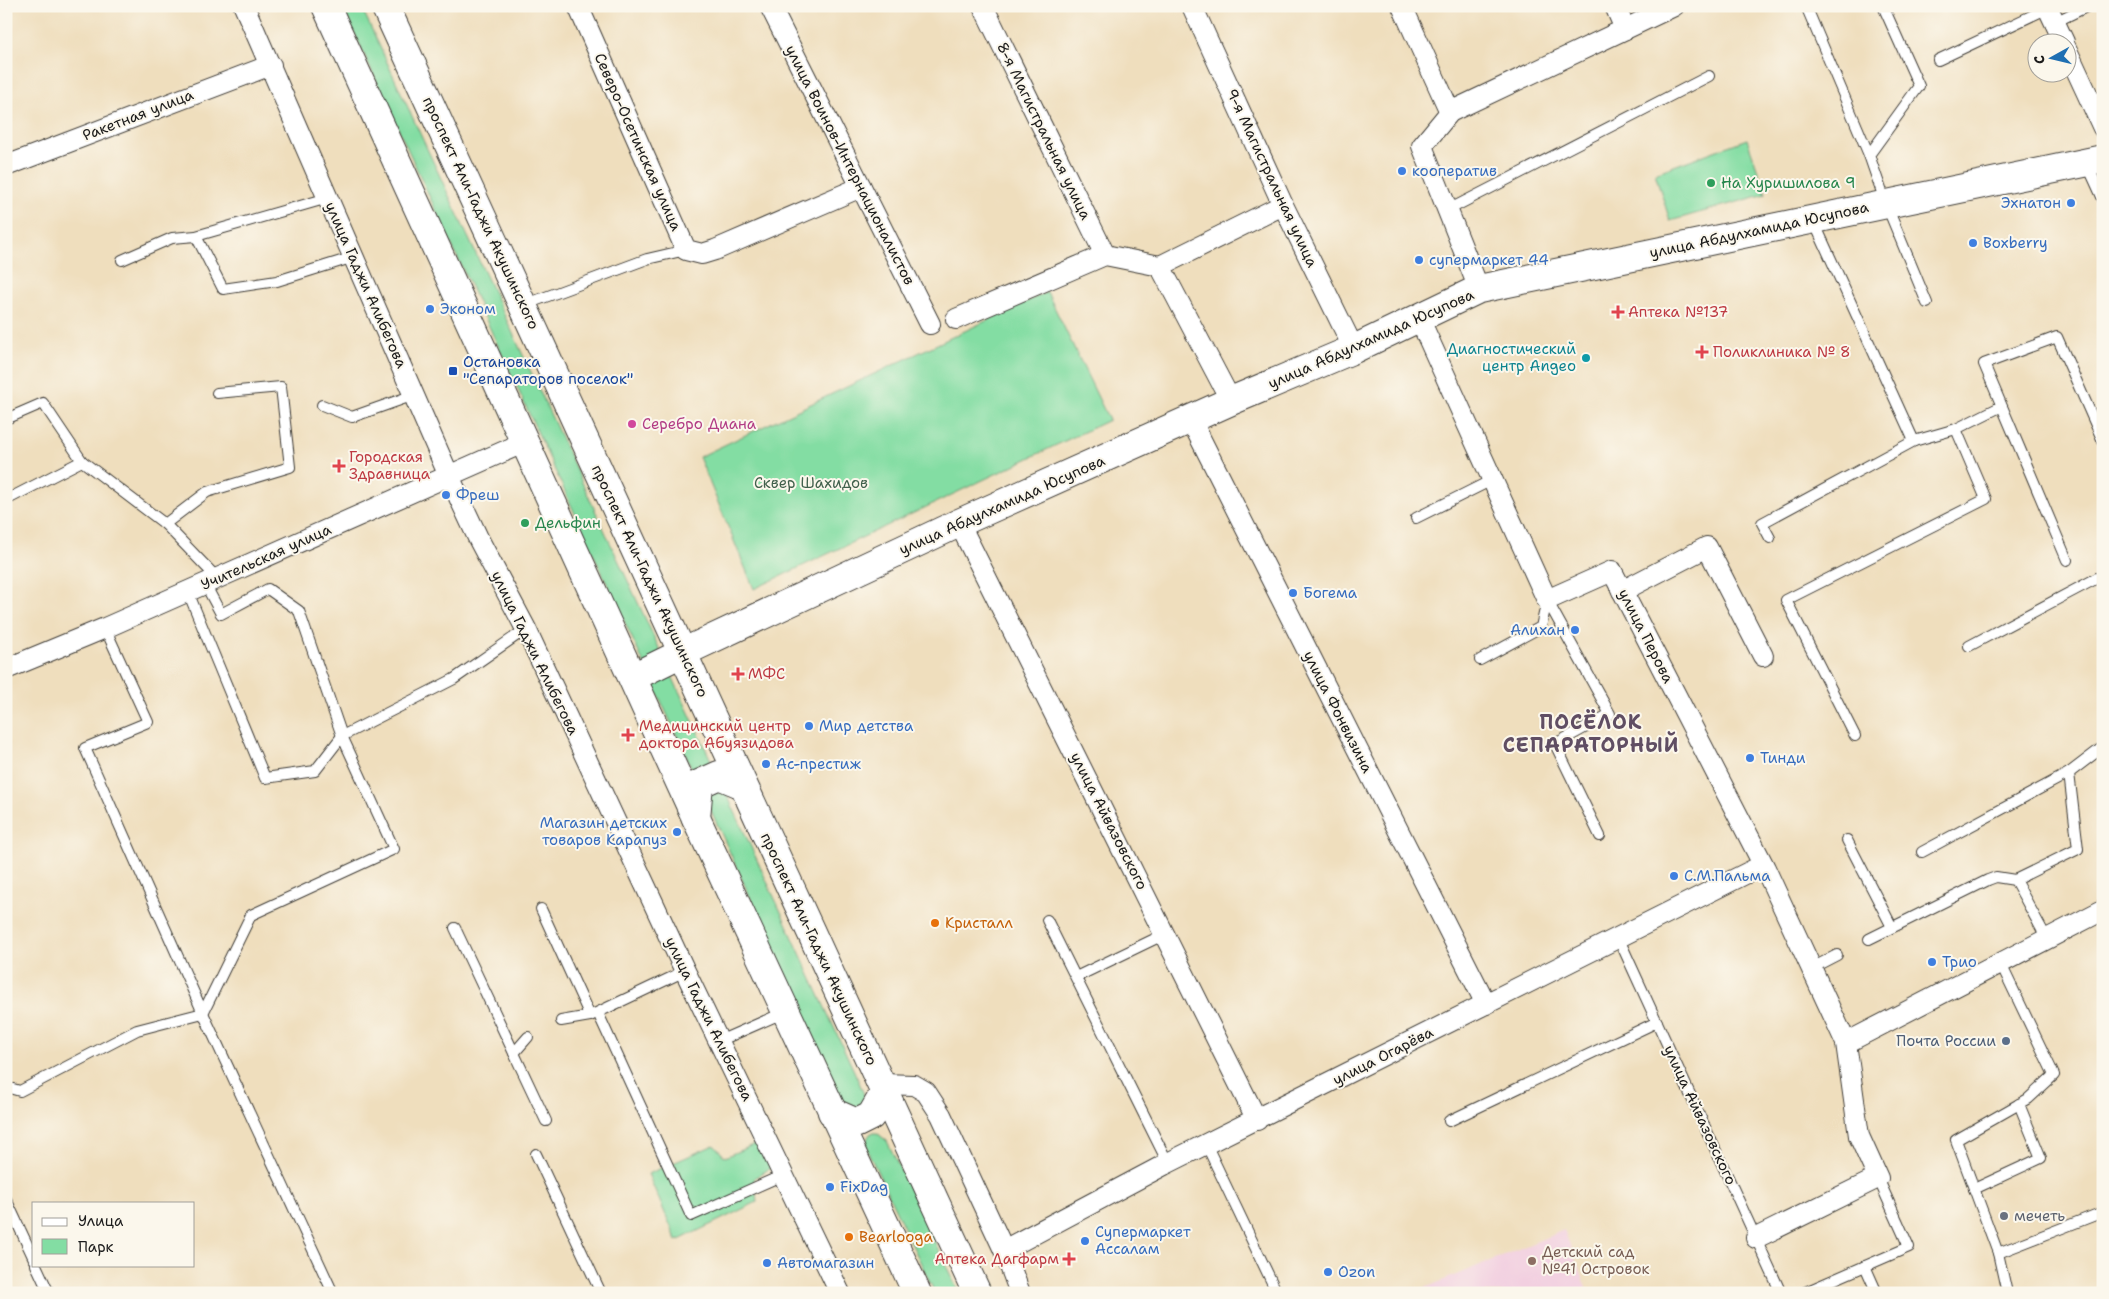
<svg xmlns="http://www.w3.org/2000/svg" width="2109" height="1299" font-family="'Shantell Sans',sans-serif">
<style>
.built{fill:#f2cfe0}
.green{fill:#83dda3;stroke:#507c60}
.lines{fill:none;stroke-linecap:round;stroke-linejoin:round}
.lane-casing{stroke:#3c3934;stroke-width:12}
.street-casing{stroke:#3c3934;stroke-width:22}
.secondary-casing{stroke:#3c3934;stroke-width:30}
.primary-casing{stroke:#3c3934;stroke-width:30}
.lane{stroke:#fff;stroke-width:10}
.street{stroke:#fff;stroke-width:20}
.secondary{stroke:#fff;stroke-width:28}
.primary{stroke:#fff;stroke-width:28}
.shop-dot{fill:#3f7fe0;stroke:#fbf7ec;stroke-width:2}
.leisure-dot{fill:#2e9e5b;stroke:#fbf7ec;stroke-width:2}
.health-dot{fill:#e0444e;stroke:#fbf7ec;stroke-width:2}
.culture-dot{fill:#0f9aa8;stroke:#fbf7ec;stroke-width:2}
.transit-dot{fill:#1a4fb4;stroke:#fbf7ec;stroke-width:2}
.hotel-dot{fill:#d1479c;stroke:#fbf7ec;stroke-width:2}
.food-dot{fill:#e8710a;stroke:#fbf7ec;stroke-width:2}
.service-dot{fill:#5c6f8a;stroke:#fbf7ec;stroke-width:2}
.worship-dot{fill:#6b7280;stroke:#fbf7ec;stroke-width:2}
.education-dot{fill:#8d6e63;stroke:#fbf7ec;stroke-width:2}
.labels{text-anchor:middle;stroke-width:4;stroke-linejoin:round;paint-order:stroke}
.street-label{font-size:15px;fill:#1c1c1c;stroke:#fbf7ec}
.shop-label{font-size:15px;fill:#366cbe;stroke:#fbf7ec;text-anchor:start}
.leisure-label{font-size:15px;fill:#27864d;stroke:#fbf7ec;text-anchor:start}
.health-label{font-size:15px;fill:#be3a42;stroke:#fbf7ec;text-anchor:start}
.culture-label{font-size:15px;fill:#0d838f;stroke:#fbf7ec;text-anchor:end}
.transit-label{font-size:15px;fill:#164399;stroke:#fbf7ec;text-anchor:start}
.hotel-label{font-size:15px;fill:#b23c85;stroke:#fbf7ec;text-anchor:start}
.park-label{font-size:15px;fill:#40604b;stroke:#fbf7ec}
.food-label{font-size:15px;fill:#c56008;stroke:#fbf7ec;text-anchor:start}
.service-label{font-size:15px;fill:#4e5e75;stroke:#fbf7ec;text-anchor:end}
.worship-label{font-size:15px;fill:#5b616d;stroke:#fbf7ec;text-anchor:start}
.education-label{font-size:15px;fill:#785e54;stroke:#fbf7ec;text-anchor:start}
.district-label{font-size:20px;font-weight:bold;letter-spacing:1px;fill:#604e63;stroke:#fbf7ec}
</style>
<rect width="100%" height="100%" fill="#fbf7ec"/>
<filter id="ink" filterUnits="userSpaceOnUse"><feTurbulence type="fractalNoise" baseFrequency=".02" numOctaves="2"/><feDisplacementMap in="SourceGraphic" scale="10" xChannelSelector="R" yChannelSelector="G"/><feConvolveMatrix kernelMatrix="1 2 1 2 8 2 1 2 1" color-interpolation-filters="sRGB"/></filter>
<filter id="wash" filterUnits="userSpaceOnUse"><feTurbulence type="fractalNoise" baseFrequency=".0096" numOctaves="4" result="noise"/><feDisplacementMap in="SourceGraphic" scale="20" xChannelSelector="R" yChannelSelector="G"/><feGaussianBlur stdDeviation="1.12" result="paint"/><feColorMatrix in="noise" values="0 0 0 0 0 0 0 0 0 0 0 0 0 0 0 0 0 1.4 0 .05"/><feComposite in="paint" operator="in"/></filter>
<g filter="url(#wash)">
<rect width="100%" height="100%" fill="#efdebd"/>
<path class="built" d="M1564,1230L1589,1293H1413Z"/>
<g class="green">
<path d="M342,6H361C527,365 695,723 859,1082L865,1097L861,1106L856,1109L845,1105L841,1099L699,784Z"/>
<path d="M1747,139L1766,194L1670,221L1655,173Z"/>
<path d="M1047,292L1109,420L754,589L699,457Z"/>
<path d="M871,1133H877L887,1141L959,1293H935L869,1154C866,1146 865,1139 871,1133Z"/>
<path d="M764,1140L776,1165L754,1178L757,1202L677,1241L648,1174L714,1145L725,1157Z"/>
</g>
</g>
<g filter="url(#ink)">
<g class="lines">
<g class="lane-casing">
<g id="lane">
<path d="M1806,6L1869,155"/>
<path d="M1883,6L1919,86L1869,155L1886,204L1927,303"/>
<path d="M2055,22L2088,6"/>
<path d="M1938,60L2048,8"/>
<path d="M2087,164L2103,199"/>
<path d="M1448,210L1709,76"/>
<path d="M196,236L223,289L277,281L354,257"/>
<path d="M122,260L172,238L196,236L328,198"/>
<path d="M524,305L647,259L686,250"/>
<path d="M322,405L352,417L414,395"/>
<path d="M6,419L43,403L82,461L165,524L218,579"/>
<path d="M1914,441L1956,429L2000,407"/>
<path d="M6,500L82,461"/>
<path d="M1416,518L1492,480"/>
<path d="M165,524L207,492L290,467L281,387L217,393"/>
<path d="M1770,538L1762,523L1914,441L1814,222"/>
<path d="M2067,560L1984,364L2057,337L2103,441"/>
<path d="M205,584L221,614L268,589L299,611L342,736L454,679L526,629"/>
<path d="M1547,600L1610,714L1555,744L1600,836"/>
<path d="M105,628L148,722L85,748L203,1013L333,1293"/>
<path d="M1969,646L2103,575"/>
<path d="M1480,660L1541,627L1547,600"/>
<path d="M1855,736L1786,600L1986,499L1956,429"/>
<path d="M1847,840L1892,927"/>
<path d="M1922,852L2069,773"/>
<path d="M541,909L590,1016L685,971"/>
<path d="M1047,920L1168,1163"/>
<path d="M455,928L546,1121"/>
<path d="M1618,937L1781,1293"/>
<path d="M1869,939L1988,880L1996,877L2015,880"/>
<path d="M2047,939L2015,880L2078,849L2069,773L2103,747"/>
<path d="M2000,962L2054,1075L2028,1099L1956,1140L1998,1253L2007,1293"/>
<path d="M1810,969L1837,955"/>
<path d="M1076,977L1165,934"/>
<path d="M598,1013L691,1216L783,1175"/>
<path d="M561,1021L590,1016"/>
<path d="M719,1041L785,1012"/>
<path d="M514,1053L528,1037"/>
<path d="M6,1087L20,1091L137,1030L203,1013L251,915L394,849L342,736L315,771L265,778L188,592"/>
<path d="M1449,1121L1657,1022"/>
<path d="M1206,1144L1277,1293"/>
<path d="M536,1154L601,1293"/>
<path d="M1974,1189L2041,1158L2019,1104"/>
<path d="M6,1199L34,1259"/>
<path d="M1998,1253L2103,1212"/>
<path d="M36,1265L49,1293"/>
<path d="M1865,1266L1877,1293"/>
<path d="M1803,1293L1909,1247L1878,1178"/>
</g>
</g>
<g class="street-casing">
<g id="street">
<path d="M244,6L449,476L479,540L526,629L685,971L840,1293"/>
<path d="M578,6L686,250L702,254L715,250L861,187"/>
<path d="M770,6L930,324"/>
<path d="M983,6L1105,255"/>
<path d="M1192,6L1283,205L1354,349"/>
<path d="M1402,6L1450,112"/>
<path d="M1615,6L1625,29"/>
<path d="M2047,6L2064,42"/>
<path d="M2066,48L2103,128"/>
<path d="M6,166L271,65"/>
<path d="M1160,266L1231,401"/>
<path d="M1479,289L1422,146L1450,112L1674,6"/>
<path d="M1419,318L1547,600L1612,571L1765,868L1846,1043L1859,1136L1878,1178L1756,1238"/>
<path d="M956,319L1105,255L1160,266L1283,205"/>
<path d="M1191,420L1486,1004"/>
<path d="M959,523L1257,1120"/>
<path d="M1622,591L1707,547L1763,656"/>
<path d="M6,669L105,628L525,442"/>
<path d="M1846,1043L2103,910"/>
<path d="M881,1084L914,1085L926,1092L941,1115L1004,1250L1020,1293"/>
<path d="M1004,1250L1164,1165L1763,865"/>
</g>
</g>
<g class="secondary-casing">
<path id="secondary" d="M684,652L959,523L1231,401L1354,349L1479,289L2103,159"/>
</g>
<g class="primary-casing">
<g id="primary">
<path d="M326,6L696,818L917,1293"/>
<path d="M385,6L977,1293"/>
<path d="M633,677L684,652"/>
<path d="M696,818L699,784L719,775L743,785"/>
<path d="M832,1112L857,1123L871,1116L885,1092"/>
</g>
</g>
<use href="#lane" class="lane"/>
<use href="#street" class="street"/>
<use href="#secondary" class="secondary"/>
<use href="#primary" class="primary"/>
</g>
</g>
<g class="shop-dot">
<circle cx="1402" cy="171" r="5"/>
<circle cx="2071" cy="203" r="5"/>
<circle cx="1973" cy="243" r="5"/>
<circle cx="1419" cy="260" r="5"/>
<circle cx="430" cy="309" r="5"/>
<circle cx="446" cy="495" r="5"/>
<circle cx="1293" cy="593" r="5"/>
<circle cx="1575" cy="630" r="5"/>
<circle cx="809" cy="726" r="5"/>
<circle cx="1750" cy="758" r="5"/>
<circle cx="766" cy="764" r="5"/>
<circle cx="677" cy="832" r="5"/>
<circle cx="1674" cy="876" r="5"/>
<circle cx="1932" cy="962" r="5"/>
<circle cx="830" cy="1187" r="5"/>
<circle cx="1085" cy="1241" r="5"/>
<circle cx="767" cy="1263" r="5"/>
<circle cx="1328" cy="1272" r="5"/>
</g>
<g class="leisure-dot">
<circle cx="1711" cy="183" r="5"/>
<circle cx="525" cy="523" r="5"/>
</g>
<g class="health-dot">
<path d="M1615.5 304.5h5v5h5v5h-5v5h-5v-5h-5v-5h5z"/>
<path d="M1699.5 344.5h5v5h5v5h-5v5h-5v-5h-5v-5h5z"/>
<path d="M336.5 458.5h5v5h5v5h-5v5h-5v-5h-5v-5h5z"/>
<path d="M735.5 666.5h5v5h5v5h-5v5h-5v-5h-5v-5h5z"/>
<path d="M625.5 727.5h5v5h5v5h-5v5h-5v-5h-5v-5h5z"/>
<path d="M1066.5 1251.5h5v5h5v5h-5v5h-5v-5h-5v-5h5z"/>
</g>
<circle class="culture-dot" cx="1586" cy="358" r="5"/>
<rect class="transit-dot" x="448" y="366" width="10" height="10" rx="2.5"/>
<circle class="hotel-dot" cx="632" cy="424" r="5"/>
<g class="food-dot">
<circle cx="935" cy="923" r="5"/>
<circle cx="849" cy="1237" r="5"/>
</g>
<circle class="service-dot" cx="2006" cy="1041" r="5"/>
<circle class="worship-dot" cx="2004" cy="1216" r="5"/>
<circle class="education-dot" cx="1532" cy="1261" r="5"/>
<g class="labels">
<g class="street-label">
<text transform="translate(138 115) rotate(-21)" y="5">Ракетная улица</text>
<text transform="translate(1044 131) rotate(64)" y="5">8-я Магистральная улица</text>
<text transform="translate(638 142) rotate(66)" y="5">Северо-Осетинская улица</text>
<text transform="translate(850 165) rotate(63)" y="5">улица Воинов-Интернационалистов</text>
<text transform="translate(1272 178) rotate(65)" y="5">9-я Магистральная улица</text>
<text transform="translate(481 213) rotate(65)" y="5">проспект Али-Гаджи Акушинского</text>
<text transform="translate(1759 230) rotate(-12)" y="5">улица Абдулхамида Юсупова</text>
<text transform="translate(366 285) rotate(66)" y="5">улица Гаджи Алибегова</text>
<text transform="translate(1371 339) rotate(-24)" y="5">улица Абдулхамида Юсупова</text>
<text transform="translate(1002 505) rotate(-24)" y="5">улица Абдулхамида Юсупова</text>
<text transform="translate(266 557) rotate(-24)" y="5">Учительская улица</text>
<text transform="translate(650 581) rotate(65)" y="5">проспект Али-Гаджи Акушинского</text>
<text transform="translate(1646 636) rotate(63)" y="5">улица Перова</text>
<text transform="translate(535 653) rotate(64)" y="5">улица Гаджи Алибегова</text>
<text transform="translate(1338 712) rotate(63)" y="5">улица Фонвизина</text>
<text transform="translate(1109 821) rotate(63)" y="5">улица Айвазовского</text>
<text transform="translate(819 949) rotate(65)" y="5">проспект Али-Гаджи Акушинского</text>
<text transform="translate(709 1019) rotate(64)" y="5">улица Гаджи Алибегова</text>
<text transform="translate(1383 1056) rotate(-27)" y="5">улица Огарёва</text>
<text transform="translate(1700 1115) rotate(65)" y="5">улица Айвазовского</text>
</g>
<g class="shop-label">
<text x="1412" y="176">кооператив</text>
<text x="2061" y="208" text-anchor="end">Эхнатон</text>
<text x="1983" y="248">Boxberry</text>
<text x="1429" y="265">супермаркет 44</text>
<text x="440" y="314">Эконом</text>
<text x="456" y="500">Фреш</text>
<text x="1303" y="598">Богема</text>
<text x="1565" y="635" text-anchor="end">Алихан</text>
<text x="819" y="731">Мир детства</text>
<text x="1760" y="763">Тинди</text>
<text x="776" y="769">Ас-престиж</text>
<text x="667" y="828" text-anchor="end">Магазин детских<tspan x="667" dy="17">товаров Карапуз</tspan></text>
<text x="1684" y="881">С.М.Пальма</text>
<text x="1942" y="967">Трио</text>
<text x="840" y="1192">FixDag</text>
<text x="1095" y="1237">Супермаркет<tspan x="1095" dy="17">Ассалам</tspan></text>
<text x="777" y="1268">Автомагазин</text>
<text x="1338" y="1277">Ozon</text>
</g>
<g class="leisure-label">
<text x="1721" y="188">На Хуришилова 9</text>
<text x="535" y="528">Дельфин</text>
</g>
<g class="health-label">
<text x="1628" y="317">Аптека №137</text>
<text x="1713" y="357">Поликлиника № 8</text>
<text x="349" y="462">Городская<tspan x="349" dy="17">Здравница</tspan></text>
<text x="748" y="679">МФС</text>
<text x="639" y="731">Медицинский центр<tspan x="639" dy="17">доктора Абуязидова</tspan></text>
<text x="1059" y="1264" text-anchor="end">Аптека Дагфарм</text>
</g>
<g class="culture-label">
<text x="1576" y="354">Диагностический<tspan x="1576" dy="17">центр Angeo</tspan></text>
</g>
<g class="transit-label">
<text x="463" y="367">Остановка<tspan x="463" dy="17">"Сепараторов поселок"</tspan></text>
</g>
<g class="hotel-label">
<text x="642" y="429">Серебро Диана</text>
</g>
<g class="park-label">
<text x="811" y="488">Сквер Шахидов</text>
</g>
<g class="food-label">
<text x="945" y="928">Кристалл</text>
<text x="859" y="1242">Bearlooga</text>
</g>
<g class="service-label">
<text x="1996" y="1046">Почта России</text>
</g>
<g class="worship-label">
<text x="2014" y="1221">мечеть</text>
</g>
<g class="education-label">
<text x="1542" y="1257">Детский сад<tspan x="1542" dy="17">№41 Островок</tspan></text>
</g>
<g class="district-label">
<text x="1591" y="729">ПОСЁЛОК<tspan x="1591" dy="23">СЕПАРАТОРНЫЙ</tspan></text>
</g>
</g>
<rect width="2109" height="1299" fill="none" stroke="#fbf7ec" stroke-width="25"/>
<rect x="32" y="1202" width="162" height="65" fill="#fbf7ec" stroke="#a29f99"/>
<rect x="42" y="1218" width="25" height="8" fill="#ffffff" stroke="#a29f99"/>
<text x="78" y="1226" font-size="15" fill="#1c1c1c">Улица</text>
<rect x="42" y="1239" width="25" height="15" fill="#83dda3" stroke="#a29f99"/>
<text x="78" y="1252" font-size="15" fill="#1c1c1c">Парк</text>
<g transform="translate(2052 58) rotate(262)"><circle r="24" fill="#fbf7ec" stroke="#a29f99"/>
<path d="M0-4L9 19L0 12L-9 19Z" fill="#1f6fb2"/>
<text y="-8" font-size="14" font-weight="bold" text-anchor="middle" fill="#1c1c1c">С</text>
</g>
</svg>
